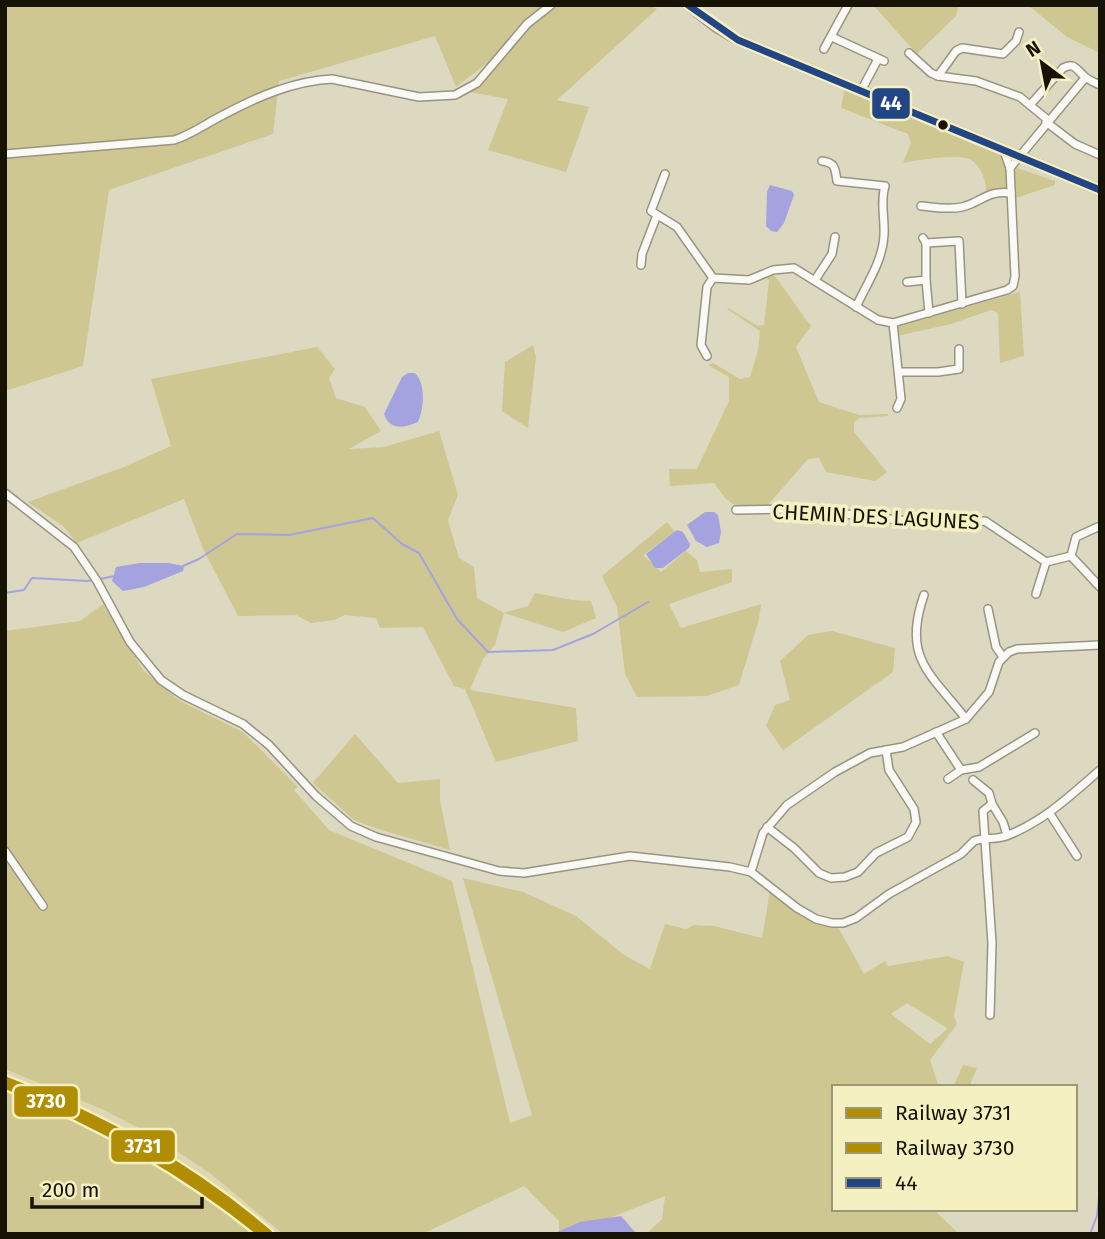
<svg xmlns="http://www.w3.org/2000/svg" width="1105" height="1239" font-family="'Fira Sans',sans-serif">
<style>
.built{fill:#ddd8af}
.green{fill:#cec791;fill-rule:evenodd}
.water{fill:#a5a2e0}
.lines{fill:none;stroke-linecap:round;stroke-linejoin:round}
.stream{stroke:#a5a2e0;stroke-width:2}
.minor-casing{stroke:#979582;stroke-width:10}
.tertiary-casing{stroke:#979582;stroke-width:12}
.minor{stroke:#faf9f6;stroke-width:7}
.tertiary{stroke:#faf9f6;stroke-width:9}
.bus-1-casing{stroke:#f5f0c1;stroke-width:12}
.bus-1{stroke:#224585;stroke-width:7}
.rail-1-casing{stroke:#f5f0c1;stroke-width:14}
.rail-2-casing{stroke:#f5f0c1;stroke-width:14}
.rail-1{stroke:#b18d01;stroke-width:9}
.rail-2{stroke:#b18d01;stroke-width:9}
.bus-dot{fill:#161304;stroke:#f5f0c1;stroke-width:2.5}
.labels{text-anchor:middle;stroke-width:7;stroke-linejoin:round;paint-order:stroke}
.street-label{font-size:21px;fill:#161304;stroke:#f5f0c1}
.line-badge{stroke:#f5f0c1;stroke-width:2.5}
.badge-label{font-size:19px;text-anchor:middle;font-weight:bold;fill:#fff}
</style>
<rect width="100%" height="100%" fill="#dcd9c0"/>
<path class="built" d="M5,1069L102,1109L156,1137L211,1174L283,1234H252L196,1191L133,1149L102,1131L34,1101L5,1091Z"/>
<g class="green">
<path d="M5,5H650L657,9L557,100L589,107L566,172L488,150L508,99L469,92L480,85L521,37L456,87L435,36L279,81L273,134L109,190L83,366L5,391Z"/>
<path d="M873,5H959L956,16L917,54Z"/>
<path d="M1028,5H1100V53L1067,37Z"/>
<path d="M845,87L928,120L999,154C1008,164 1007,175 1008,188L986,192C987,182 980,163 969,159C954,154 919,160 903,163L911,143L908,134L841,108Z"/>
<path d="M1017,168L1055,181V185L1015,198L1014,172Z"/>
<path d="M774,275L811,326L796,347L819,402L859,415L888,414V416L860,418L854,422V432L887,472L875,481L826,472L819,458L808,459L767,506L737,507L725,498L714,483L670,486L669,469H697L729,401V377L708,365L713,363L740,379L750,377L758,350L760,331L727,309L728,308L758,326L764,325L769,281L766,278Z"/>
<path d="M1020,292L1024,356L1000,363L998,313L991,310L951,324L897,336L898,327Z"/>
<path d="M533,345L536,357L528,428L502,411L505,362Z"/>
<path d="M317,347L335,369L329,378L336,398L365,407L381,431L349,449L384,447L439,431L458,495L448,520L459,558L474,567L477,598L504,613L528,606L535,593L572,600L591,601L596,618L563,632L504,613L495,645L483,659L470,690L576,708L578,741L496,762L465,689L454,686L423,627L380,628L376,618L345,615L334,620L311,623L296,615L238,616L203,549L184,499L77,543L64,527L28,502L124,467L171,446L151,379Z"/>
<path d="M667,522L675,532L643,555L661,572L686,551L697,560L700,572L732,569V582L669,604L681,628L761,604L759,619L739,685L707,696L637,697L625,674L617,607L602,576Z"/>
<path d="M103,604L143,670L180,701L243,732L298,787L294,790L329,830L452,881L510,1123L532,1115L463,878L523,892L576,916L624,955L650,969L665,924L686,929L694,925L714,926L762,938L770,891C793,909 808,923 838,927L864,974L885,961L888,966L948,956L964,962L954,1016L957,1024L930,1060L939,1087H834V1209H933L959,1234H646L662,1219L665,1196L569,1234H559V1221L524,1186L422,1234H283L211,1174L156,1137L102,1109L5,1069V631L80,621ZM907,1003L947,1028V1029L930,1044L891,1014Z"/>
<path d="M832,631L895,648L893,672L783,750L766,726L775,705L790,700L780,661L808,635Z"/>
<path d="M355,734L398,783L440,779V800L450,850L378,829L354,820L313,783Z"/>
<path d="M963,1065L977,1068L969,1087H953Z"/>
<path d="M5,1091C95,1122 181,1171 252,1234H5Z"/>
</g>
<g class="water">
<path d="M770,185L792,191L794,195L784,223L777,232L771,231L766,226L767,192Z"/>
<path d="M408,373H415C426,384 424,408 418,422C405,428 390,431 384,414L402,377Z"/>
<path d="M705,512H714L718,515L721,532L719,543L707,547L696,541L687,525Z"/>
<path d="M677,530L683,532L690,544L689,548L663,568H655L646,554Z"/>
<path d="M140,563H168L184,566L183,571L144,587L123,591L112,581L116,567Z"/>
<path d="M621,1216L635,1232L644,1234H553L580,1222Z"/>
</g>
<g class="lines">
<g class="stream">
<path d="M183,566L199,559L237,534L289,535L373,518L402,544L419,553L457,619L488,652L553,650L593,634L648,602"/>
<path d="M100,579L115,576"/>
<path d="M5,593L24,590L32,578L87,581L95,580"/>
<path d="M1090,1234L1097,1216L1100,1188"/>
</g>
<g class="minor-casing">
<g id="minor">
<path d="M832,37L884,61"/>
<path d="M824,49L848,5"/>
<path d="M909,53L931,73L938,76L976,81L1020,97L1048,120"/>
<path d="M938,76L956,51L962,48L1003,54L1016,41L1019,32"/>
<path d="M861,91L878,59"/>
<path d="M1030,105L1063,68C1074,62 1076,69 1084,76C1088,80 1094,82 1100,85"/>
<path d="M1046,122L1075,144L1100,155"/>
<path d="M5,154L174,140C191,135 207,123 223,115C257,97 293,81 332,79L419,97L455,95L477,83L527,24L551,5"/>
<path d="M822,161C836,163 835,169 837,181L885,186C880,202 885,218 884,235C883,261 866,285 856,307"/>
<path d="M1010,168L1085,78"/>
<path d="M665,174L651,211L677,227L713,278"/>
<path d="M921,206C934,207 949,210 962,207C982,202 987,190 1011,193"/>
<path d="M923,238L926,243L959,241L962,304"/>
<path d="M641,265L642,254L657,215"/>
<path d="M815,280L832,254L835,237"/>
<path d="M926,280V243"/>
<path d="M907,282L926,280L929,313"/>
<path d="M893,323L901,399L897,408"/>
<path d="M707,356L701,345L707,287L713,278L749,280L773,270L794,268L878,320L893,323L1007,290L1013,286L1015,276L1010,168L1004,151"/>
<path d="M900,372H938L959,369V349"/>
<path d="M5,493L74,547L97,581L130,642L161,680L183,695L243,724L269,745L316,796L351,826L376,837L499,871L524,873L630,856L730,867L751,872L797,908L816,919L832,923H843L856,918L889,894L961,854L974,841C984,837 995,840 1006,836C1043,822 1070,796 1100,770"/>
<path d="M736,510L800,509L926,523L985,521L1046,562"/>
<path d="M1071,556L1076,537L1100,526"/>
<path d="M1071,556L1100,587"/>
<path d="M1046,562L1071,556"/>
<path d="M1036,594L1046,562"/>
<path d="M924,595C902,658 930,673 966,719"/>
<path d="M988,609L996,647L1003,657"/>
<path d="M936,732L961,770"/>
<path d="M948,779L961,770L979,767L1035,733"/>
<path d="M973,780L989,793L992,804"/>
<path d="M1050,814L1077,856"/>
<path d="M767,827L794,848L819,873L831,878L845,877L858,872L876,853L908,837L916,822L914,809L889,770L886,750"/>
<path d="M5,851L43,906"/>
<path d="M751,872L763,833L787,805L835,772L870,753L903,747L966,719L989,692L999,662L1009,652L1017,649L1100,645"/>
<path d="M990,1015L992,943L983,811L992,804L1003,822L1007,835"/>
</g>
</g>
<g class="tertiary-casing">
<path id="tertiary" d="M688,5L715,26L738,40L1100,190"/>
</g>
<use href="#minor" class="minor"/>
<use href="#tertiary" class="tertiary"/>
<g class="bus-1-casing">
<path id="bus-1" d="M688,5L738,40L1100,190"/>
</g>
<use href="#bus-1" class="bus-1"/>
<g class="rail-1-casing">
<path id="rail-1" d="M5,1081C102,1119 189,1166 268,1234"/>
</g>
<g class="rail-2-casing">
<path id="rail-2" d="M5,1084C99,1122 184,1169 263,1234"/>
</g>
<use href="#rail-1" class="rail-1"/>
<use href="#rail-2" class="rail-2"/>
</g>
<circle class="bus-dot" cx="943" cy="125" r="6"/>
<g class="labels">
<g class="street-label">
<text transform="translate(876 517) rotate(3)" y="7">CHEMIN DES LAGUNES</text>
</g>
</g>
<g class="line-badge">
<rect x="871" y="87" width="40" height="33" rx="7" fill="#224585"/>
<rect x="13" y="1085" width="66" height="33" rx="7" fill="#b18d01"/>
<rect x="110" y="1129" width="66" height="34" rx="7" fill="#b18d01"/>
</g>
<g class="badge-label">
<text x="891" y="110">44</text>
<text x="46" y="1108">3730</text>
<text x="143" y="1153">3731</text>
</g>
<rect width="1105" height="1239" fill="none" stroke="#161304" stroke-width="14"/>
<rect x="832" y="1085" width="245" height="126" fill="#f5f0c1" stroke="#9c9875" stroke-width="2"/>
<rect x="846" y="1108" width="35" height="10" fill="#b18d01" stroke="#9c9875" stroke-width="2"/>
<text x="895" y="1120" font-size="21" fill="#161304">Railway 3731</text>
<rect x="846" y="1143" width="35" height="10" fill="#b18d01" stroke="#9c9875" stroke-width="2"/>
<text x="895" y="1155" font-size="21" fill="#161304">Railway 3730</text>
<rect x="846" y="1178" width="35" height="10" fill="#224585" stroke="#9c9875" stroke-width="2"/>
<text x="895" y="1190" font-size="21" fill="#161304">44</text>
<g transform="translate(1042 63) rotate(328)" stroke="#f5f0c1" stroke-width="5" paint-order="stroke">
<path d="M0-5L12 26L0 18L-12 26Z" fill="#161304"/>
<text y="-10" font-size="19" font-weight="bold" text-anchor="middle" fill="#161304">N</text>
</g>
<path d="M32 1197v10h170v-10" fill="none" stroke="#161304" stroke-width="3.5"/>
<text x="42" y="1197" font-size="21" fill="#161304" stroke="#f5f0c1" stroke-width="5" paint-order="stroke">200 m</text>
</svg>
